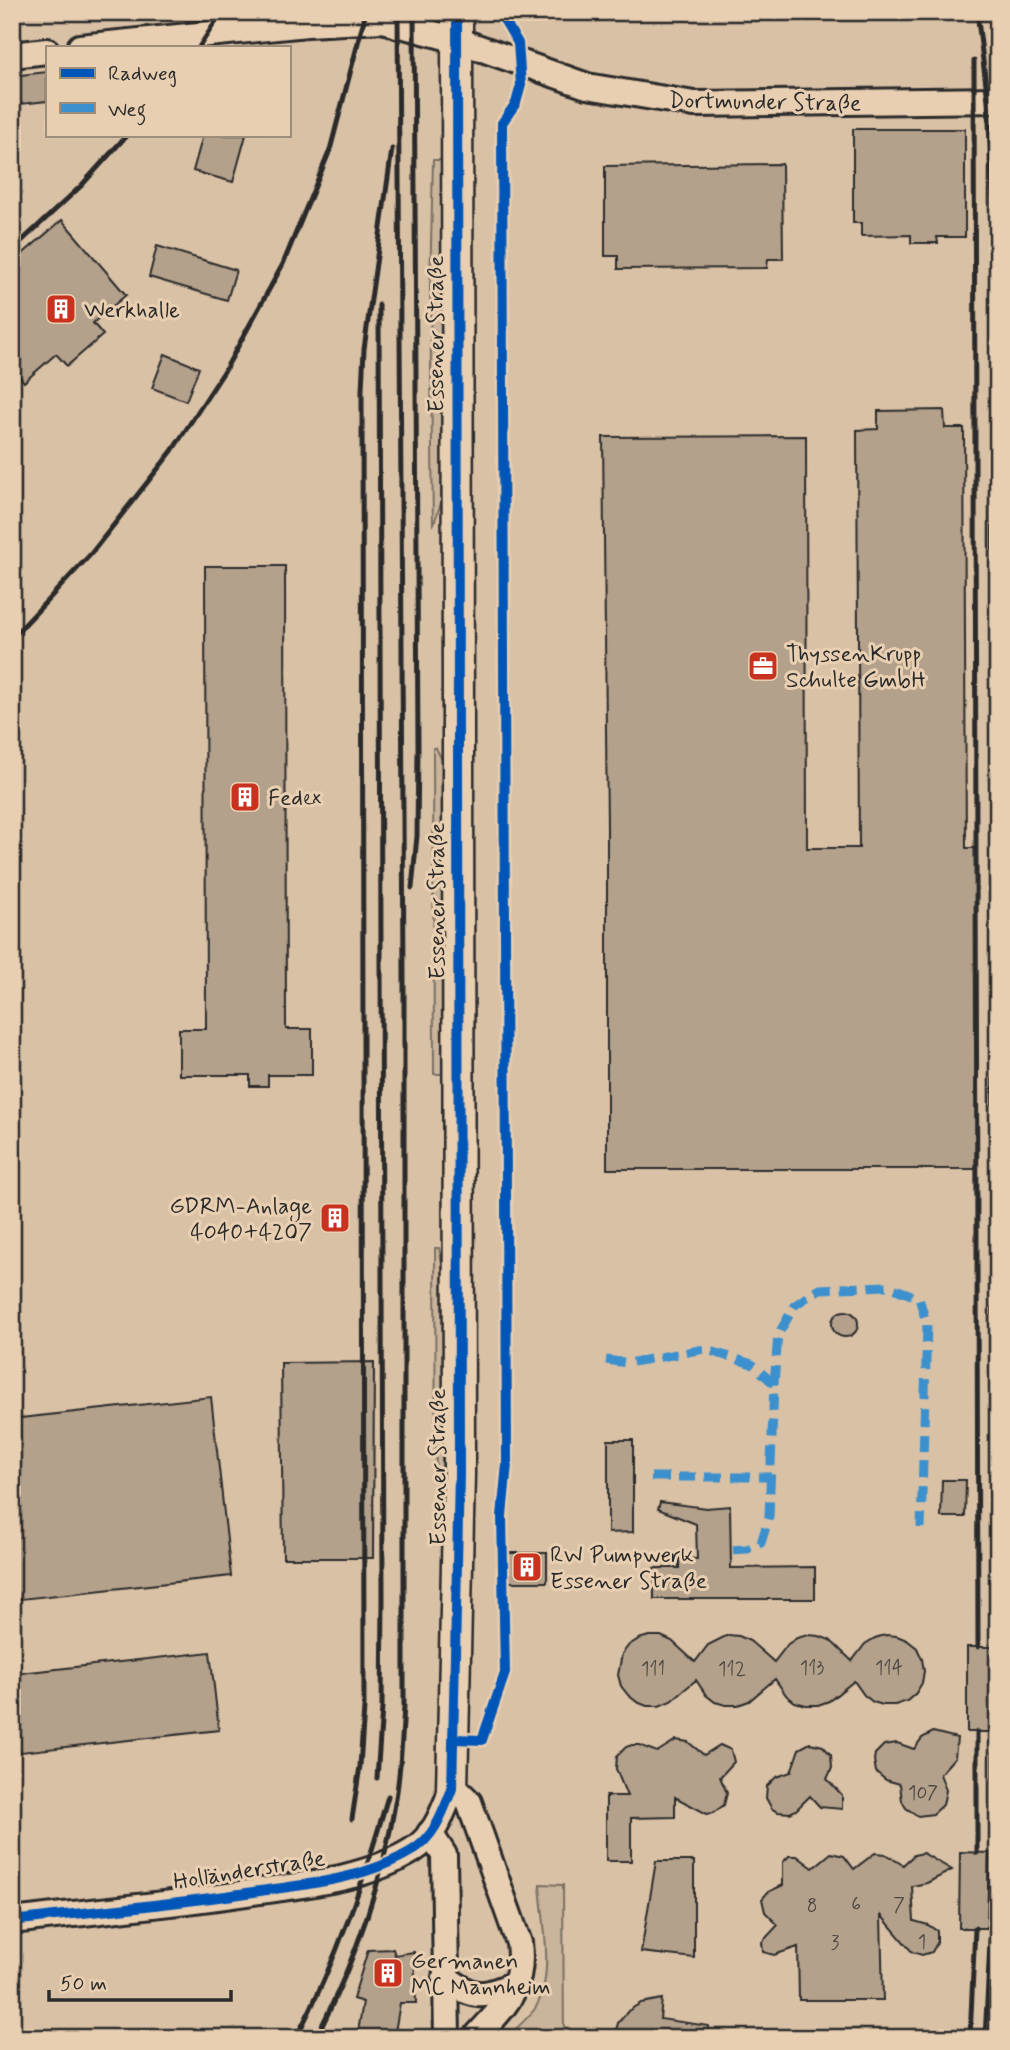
<svg xmlns="http://www.w3.org/2000/svg" width="1010" height="2050" font-family="Mynerve,sans-serif">
<style>
.built{fill:#d9c1a6;fill-rule:evenodd}
.green{fill:#cab49b;stroke:#7a7063;stroke-width:2}
.building{fill:#b4a18c;stroke:#2b2b2b;stroke-width:2}
.lines{fill:none;stroke-linecap:round;stroke-linejoin:round}
.minor-casing{stroke:#2b2b2b;stroke-width:30}
.tertiary-casing{stroke:#2b2b2b;stroke-width:35}
.minor{stroke:#e9cfb1;stroke-width:24}
.tertiary{stroke:#e9cfb1;stroke-width:30}
.rail{stroke:#2b2b2b;stroke-width:5}
.quiet{stroke:#3b90cd;stroke-width:9;stroke-dasharray:18 9;stroke-linecap:butt}
.cycleway-casing{stroke:#e9cfb1;stroke-width:15}
.cycleway{stroke:#0057b8;stroke-width:10}
.labels{text-anchor:middle;stroke-width:6;stroke-linejoin:round;paint-order:stroke}
.number-label{font-size:19px;fill:#4d4843}
.street-label{font-size:23px;fill:#2b2b2b;stroke:#e9cfb1}
.poi-label{font-size:23px;fill:#2b2b2b;stroke:#e9cfb1;text-anchor:start}
</style>
<rect width="100%" height="100%" fill="#e9cfb1"/>
<filter id="ink" filterUnits="userSpaceOnUse"><feTurbulence type="fractalNoise" baseFrequency=".0143" numOctaves="2"/><feDisplacementMap in="SourceGraphic" scale="14" xChannelSelector="R" yChannelSelector="G"/><feConvolveMatrix kernelMatrix="1 2 1 2 8 2 1 2 1" color-interpolation-filters="sRGB"/></filter>
<g filter="url(#ink)">
<path class="built" d="M12,12H998V2038H12ZM47,47H289V135H47Z"/>
<g class="green">
<path d="M433,160H443L442,474L441,503L433,526L430,287Z"/>
<path d="M433,748H436L443,762L444,1074H434Z"/>
<path d="M435,1248H439L444,1274L442,1480L439,1521H436Z"/>
<path d="M540,1884L563,1885L564,2038H507C515,2029 526,2020 534,2010C556,1978 542,1921 540,1884Z"/>
</g>
<g class="building">
<path d="M47,72V101L12,105V76Z"/>
<path d="M853,129H965V237H937L938,243H911V235L861,236V223H853Z"/>
<path d="M203,135H246L233,182L193,171Z"/>
<path d="M782,164L783,259H768L767,268L618,269V256H605V166Z"/>
<path d="M62,220L126,295L93,323L103,335L67,366L56,354L24,382L12,368V263Z"/>
<path d="M157,246L236,270L227,300L149,277Z"/>
<path d="M165,354L199,368L186,401L152,388Z"/>
<path d="M944,410L945,428H964L966,848H977L976,1169H607V828L603,437L806,436L807,848H859L857,430L878,429V411Z"/>
<path d="M205,566H285L286,1029H312V1075H268V1086H250V1075H179V1029H206Z"/>
<circle cx="845" cy="1324" r="13"/>
<path d="M374,1362L373,1558H283L281,1363Z"/>
<path d="M211,1397L231,1576L12,1600V1419Z"/>
<path d="M608,1440H633V1532L608,1533Z"/>
<path d="M942,1480H966L965,1517H941Z"/>
<path d="M660,1502L706,1508L730,1506L731,1568L815,1567V1599H654V1568H679V1558L697,1559L696,1524L658,1509Z"/>
<rect x="508" y="1553" width="39" height="29"/>
<path d="M728,1635L739,1636L750,1641L774,1662L788,1644L797,1638L808,1635L819,1636L830,1640L852,1661L865,1644L875,1638L885,1635L897,1636L907,1640L917,1648L922,1659L924,1671L922,1683L916,1693L907,1701L895,1705H883L873,1702L864,1695L854,1681L829,1701L818,1705H806L795,1702L786,1695L775,1679L749,1701L738,1705H726L715,1702L706,1695L696,1680L671,1701L659,1706H647L637,1702L628,1695L621,1686L618,1675L622,1654L629,1645L639,1639L649,1636H661L672,1641L695,1662L708,1645Z"/>
<rect x="967" y="1647" width="31" height="85"/>
<path d="M210,1652L219,1730L12,1753V1674Z"/>
<path d="M933,1732L957,1738L955,1757L940,1774L946,1790L943,1805L933,1814L918,1816L906,1808L902,1801L900,1784L886,1780L876,1772L874,1760L875,1754L884,1745L897,1743L914,1749L922,1738Z"/>
<path d="M676,1740L688,1742L704,1755L720,1745L731,1750L734,1762L720,1777L727,1793L724,1805L713,1813L707,1814L675,1797V1817L631,1818V1861H606V1796H627L616,1769L617,1756L626,1747L632,1745H639L657,1752Z"/>
<path d="M810,1743L823,1746L831,1755L832,1768L827,1779L842,1795V1809L820,1807L810,1796L796,1810L790,1813L778,1812L772,1809L766,1798L767,1786L776,1777L791,1772L799,1749Z"/>
<path d="M960,1852L989,1853L987,1928H959Z"/>
<path d="M831,1853L844,1856L854,1869L875,1853L885,1854L903,1865L914,1855L923,1853L952,1870L927,1883L912,1886L914,1921L928,1925L937,1931V1943L932,1952L922,1955L912,1952L881,1915L883,2000H799L798,1947L774,1955L763,1952L762,1942L778,1925L765,1912L762,1899L768,1892L783,1885V1862L789,1856H797L813,1868Z"/>
<path d="M656,1861H694V1958L641,1952Z"/>
<path d="M393,1949L395,1955L414,1952L416,2003H400L394,2038H357L363,2002L353,1999L368,1950Z"/>
<path d="M662,1999L660,2019L709,2026L708,2038H614L618,2023L628,2011L641,2003Z"/>
</g>
<g class="lines">
<g class="minor-casing">
<g id="minor">
<path d="M80,47L307,24L382,20L457,40L587,86L694,104L998,100"/>
<path d="M12,55L47,51"/>
<path d="M452,1785L469,1802L519,1943C525,1990 504,2006 475,2038"/>
<path d="M430,1833L444,1855L447,2038"/>
<path d="M12,1921C95,1911 178,1904 260,1891C311,1884 368,1878 413,1850C435,1836 443,1812 452,1789"/>
<path d="M445,1977C475,2000 483,1998 517,1983"/>
</g>
</g>
<g class="tertiary-casing">
<g id="tertiary">
<path d="M398,23L410,12"/>
<path d="M452,1789L459,1474L457,12"/>
</g>
</g>
<use href="#minor" class="minor"/>
<use href="#tertiary" class="tertiary"/>
<g class="rail">
<path d="M977,12L988,101L993,199L994,1647"/>
<path d="M199,47L222,12"/>
<path d="M974,61L978,1647"/>
<path d="M12,250L81,186L127,135"/>
<path d="M12,638L90,555L172,451L225,370L283,264L330,150L366,12"/>
<path d="M412,888L417,836L418,748L414,12"/>
<path d="M377,1778L382,1708L383,1599L379,305"/>
<path d="M352,1819L360,1766L364,1708L362,390L364,349L392,149"/>
<path d="M977,1853V1732"/>
<path d="M296,2038C337,1960 364,1880 388,1796"/>
<path d="M316,2038C354,1963 383,1881 396,1798C401,1768 402,1736 404,1706V975L398,12"/>
<path d="M970,2038L975,1928"/>
<path d="M985,2038L994,1871V1732"/>
</g>
<g class="quiet">
<path d="M606,1360L628,1363L704,1349L752,1364L774,1384L769,1517L761,1543L747,1549L730,1550"/>
<path d="M774,1384L778,1335L795,1305L820,1289L888,1286L919,1298L927,1325L921,1528"/>
<path d="M651,1477H771"/>
</g>
<g class="cycleway-casing">
<g id="cycleway">
<path d="M454,1739L482,1740L505,1673L502,1516L507,1464L502,123L516,103L521,85L518,43L503,18V12"/>
<path d="M12,1921C95,1911 178,1904 260,1891C311,1884 368,1878 413,1850C435,1836 443,1812 452,1789L459,1474L457,12"/>
</g>
</g>
<use href="#cycleway" class="cycleway"/>
</g>
</g>
<defs>
<g id="building-square" transform="scale(1.575)"><rect x="-9" y="-9" width="18" height="18" rx="4" fill="#c8321e" stroke="#e9cfb1"/><path d="M-4-6H4V6H1V3H-1V6H-4ZM-2.5-4.3h1.7v1.8h-1.7ZM.8-4.3h1.7v1.8H.8ZM-2.5-1h1.7V.8h-1.7ZM.8-1h1.7V.8H.8Z" fill="#fff"/></g>
<g id="office-square" transform="scale(1.575)"><rect x="-9" y="-9" width="18" height="18" rx="4" fill="#c8321e" stroke="#e9cfb1"/><path d="M-6-3h4V-5.5h4V-3h4V5H-6ZM-1-4.5V-3h2v-1.5ZM-6 0V1H6V0Z" fill="#fff"/></g>
</defs>
<g fill-rule="evenodd">
<use href="#building-square" x="61" y="309"/>
<use href="#office-square" x="763" y="666"/>
<use href="#building-square" x="245" y="797"/>
<use href="#building-square" x="335" y="1218"/>
<use href="#building-square" x="527" y="1567"/>
<use href="#building-square" x="388" y="1973"/>
</g>
<g class="labels">
<g class="number-label">
<text x="812" y="1674">113</text>
<text x="889" y="1674">114</text>
<text x="653" y="1675">111</text>
<text x="732" y="1675">112</text>
<text x="923" y="1799">107</text>
<text x="856" y="1910">6</text>
<text x="899" y="1911">7</text>
<text x="812" y="1912">8</text>
<text x="922" y="1948">1</text>
<text x="835" y="1949">3</text>
</g>
<g class="street-label">
<text transform="translate(765 101) rotate(1)" y="8">Dortmunder Straße</text>
<text transform="translate(435 334) rotate(-90)" y="8">Essener Straße</text>
<text transform="translate(436 901) rotate(-90)" y="8">Essener Straße</text>
<text transform="translate(437 1467) rotate(-90)" y="8">Essener Straße</text>
<text transform="translate(249 1869) rotate(-9)" y="8">Holländerstraße</text>
</g>
<g class="poi-label">
<text x="84" y="317">Werkhalle</text>
<text x="786" y="661">ThyssenKrupp<tspan x="786" dy="26">Schulte GmbH</tspan></text>
<text x="268" y="805">Fedex</text>
<text x="312" y="1213" text-anchor="end">GDRM-Anlage<tspan x="312" dy="26">4040+4207</tspan></text>
<text x="550" y="1562">RW Pumpwerk<tspan x="550" dy="26">Essener Straße</tspan></text>
<text x="411" y="1968">Germanen<tspan x="411" dy="26">MC Mannheim</tspan></text>
</g>
</g>
<rect width="1010" height="2050" fill="none" stroke="#e9cfb1" stroke-width="42"/>
<rect x="21" y="21" width="968" height="2008" fill="none" stroke="#2b2b2b" stroke-width="2.5" filter="url(#ink)"/>
<rect x="46" y="46" width="245" height="91" fill="#e9cfb1" stroke="#9d8d7b" stroke-width="2"/>
<rect x="60" y="68" width="35" height="10" fill="#0057b8" stroke="#9d8d7b" stroke-width="2"/>
<text x="108" y="80" font-size="21" fill="#2b2b2b">Radweg</text>
<rect x="60" y="103" width="35" height="10" fill="#3b90cd" stroke="#9d8d7b" stroke-width="2"/>
<text x="108" y="116" font-size="21" fill="#2b2b2b">Weg</text>
<path d="M49 1990v10h182v-10" fill="none" stroke="#2b2b2b" stroke-width="3.5"/>
<text x="60" y="1990" font-size="21" fill="#2b2b2b" stroke="#e9cfb1" stroke-width="5" paint-order="stroke">50 m</text>
</svg>
